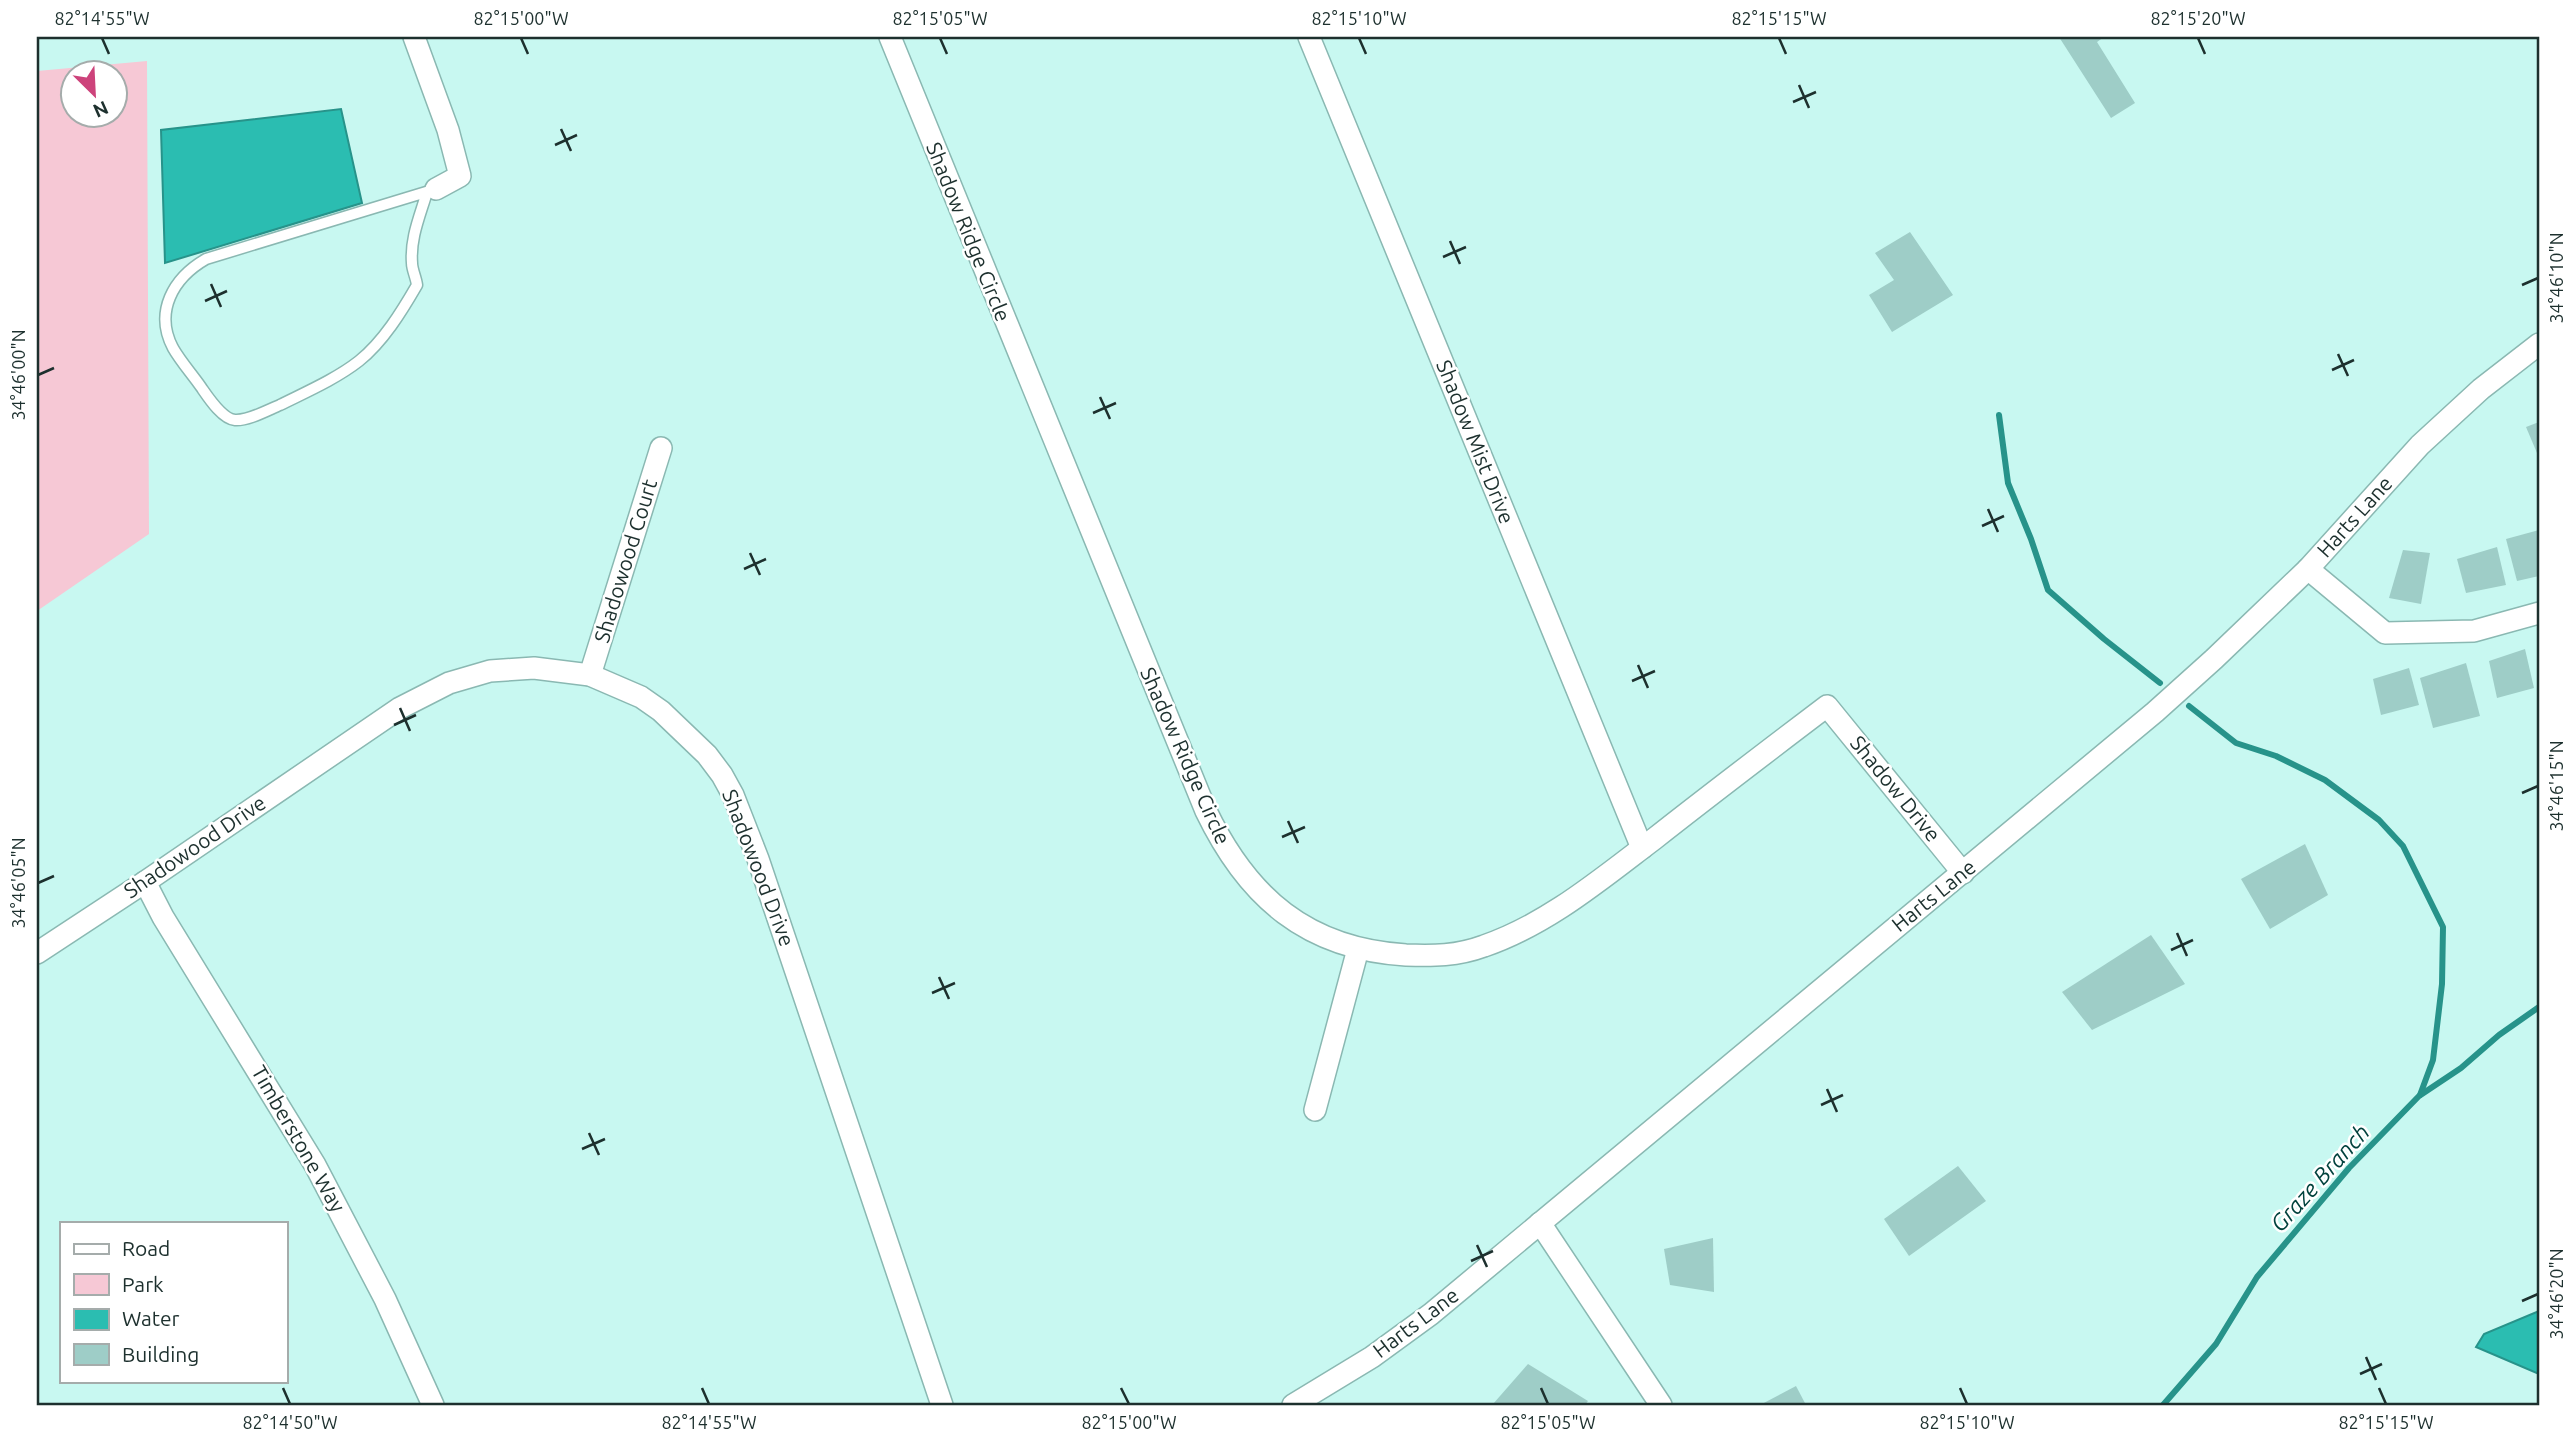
<svg xmlns="http://www.w3.org/2000/svg" width="2576" height="1442" font-family="Ubuntu,sans-serif">
<style>
.green{fill:#f6c8d5;fill-rule:evenodd}
.water{fill:#2bbdb1;stroke:#27938a;stroke-width:2}
.lines{fill:none;stroke-linecap:round;stroke-linejoin:round}
.stream{stroke:#27938a;stroke-width:6}
.building{fill:#9ecdc7}
.service-casing{stroke:#8ab8b2;stroke-width:13}
.minor-casing{stroke:#8ab8b2;stroke-width:24}
.service{stroke:#fff;stroke-width:10}
.minor{stroke:#fff;stroke-width:21}
.ticks{fill:none;stroke:#1d302e;stroke-width:2.5}
.labels{text-anchor:middle;stroke-width:5;stroke-linejoin:round;paint-order:stroke}
.street-label{font-size:21px;fill:#1d302e;stroke:#fff}
.water-label{font-size:23px;font-style:italic;fill:#01423d;stroke:#fff}
.neatline{fill:none;stroke:#1d302e;stroke-width:2.5}
.ticks-label{font-size:18px;text-anchor:middle;fill:#1d302e}
</style>
<rect width="100%" height="100%" fill="#c8f8f1"/>
<path class="green" d="M147,61L149,534L37,611V71ZM74,74H116V116H74Z"/>
<g class="water">
<path d="M341,109L362,203L165,263L161,130Z"/>
<path d="M2539,1311V1374L2476,1347L2484,1334Z"/>
</g>
<g class="lines">
<g class="stream">
<path d="M1999,415L2008,483L2031,539L2048,590L2104,639L2160,683"/>
<path d="M2189,706L2236,743L2276,756L2325,780L2379,820L2403,846L2443,927L2442,984L2433,1060L2420,1095"/>
<path d="M2163,1405L2216,1344L2257,1277L2349,1168L2419,1096L2461,1068L2499,1035L2539,1007"/>
</g>
</g>
<g class="building">
<path d="M2059,37H2104L2097,42L2135,103L2111,118Z"/>
<path d="M1910,232L1953,295L1892,332L1869,295L1894,280L1875,253Z"/>
<path d="M2539,422V452L2537,453L2526,427Z"/>
<path d="M2539,530V576L2517,581L2506,539Z"/>
<path d="M2497,547L2506,585L2466,593L2457,559Z"/>
<path d="M2403,550L2430,553L2421,604L2389,598Z"/>
<path d="M2525,649L2534,688L2497,698L2489,661Z"/>
<path d="M2466,663L2480,716L2433,728L2420,678Z"/>
<path d="M2409,668L2419,705L2381,715L2373,679Z"/>
<path d="M2305,844L2328,895L2270,929L2241,879Z"/>
<path d="M2151,935L2185,984L2092,1030L2062,992Z"/>
<path d="M1958,1166L1986,1201L1909,1256L1884,1219Z"/>
<path d="M1713,1238L1714,1292L1670,1285L1664,1249Z"/>
<path d="M1528,1364L1588,1401L1585,1405L1493,1404Z"/>
<path d="M1796,1386L1806,1405H1760Z"/>
</g>
<g class="lines">
<g class="service-casing">
<path id="service" d="M427,192C420,216 410,238 412,263C412,270 416,277 417,285C402,311 383,342 359,361C336,379 306,392 280,405C268,410 248,421 235,420C222,419 208,397 201,387C192,374 181,362 173,348C154,312 173,278 206,259L436,189"/>
</g>
<g class="minor-casing">
<g id="minor">
<path d="M414,37L448,130L460,176L436,189"/>
<path d="M890,37L1206,811C1248,898 1307,949 1406,955C1433,956 1457,956 1484,946C1548,924 1601,879 1654,839C1711,794 1769,750 1827,706L1963,873"/>
<path d="M1309,37L1642,848"/>
<path d="M2308,569L2385,633L2474,631L2539,613"/>
<path d="M590,675L661,448"/>
<path d="M145,882L163,917L315,1165L385,1299L433,1405"/>
<path d="M37,953L145,882L400,708L449,683L490,671L534,668L590,675L641,697L661,711L707,755L722,775L733,795L758,859L942,1405"/>
<path d="M1315,1110L1358,949"/>
<path d="M1540,1223L1661,1405"/>
<path d="M1293,1405L1372,1357L1431,1314L2155,712L2214,659L2308,569L2420,445L2481,389L2539,344"/>
</g>
</g>
<use href="#service" class="service"/>
<use href="#minor" class="minor"/>
</g>
<path class="ticks" d="M102,38L109,54M521,38L528,54M940,38L947,54M1359,38L1366,54M1779,38L1786,54M2198,38L2205,54M1799,85L1809,108M1793,102L1816,92M561,129L571,151M555,145L577,135M1450,241L1460,264M1443,257L1466,247M211,284L221,307M2522,285L2538,278M205,301L227,291M2338,354L2348,376M2332,370L2354,360M38,375L54,368M1100,397L1110,419M1093,413L1116,403M1988,509L1998,532M1982,526L2004,516M750,553L760,575M744,569L766,559M1638,665L1648,688M1632,681L1655,671M400,708L410,731M394,725L416,715M2522,793L2538,786M1288,821L1298,843M1282,837L1305,827M38,883L54,876M2177,933L2187,956M2171,950L2193,940M939,977L949,999M932,993L955,983M1827,1089L1837,1112M1821,1105L1843,1095M589,1133L599,1155M582,1149L605,1139M1477,1245L1487,1267M1471,1261L1493,1251M2522,1301L2538,1294M2366,1357L2376,1380M2360,1374L2382,1364M283,1388L290,1404M702,1388L709,1404M1121,1388L1129,1404M1541,1388L1548,1404M1960,1388L1967,1404M2379,1388L2386,1404"/>
<g class="labels">
<g class="street-label">
<text transform="translate(968 232) rotate(68)" y="7">Shadow Ridge Circle</text>
<text transform="translate(1475 442) rotate(68)" y="7">Shadow Mist Drive</text>
<text transform="translate(2355 517) rotate(-48)" y="7">Harts Lane</text>
<text transform="translate(626 561) rotate(-73)" y="7">Shadowood Court</text>
<text transform="translate(1185 756) rotate(66)" y="7">Shadow Ridge Circle</text>
<text transform="translate(1895 789) rotate(51)" y="7">Shadow Drive</text>
<text transform="translate(195 847) rotate(-34)" y="7">Shadowood Drive</text>
<text transform="translate(758 868) rotate(69)" y="7">Shadowood Drive</text>
<text transform="translate(1934 896) rotate(-39)" y="7">Harts Lane</text>
<text transform="translate(298 1139) rotate(60)" y="7">Timberstone Way</text>
<text transform="translate(1416 1323) rotate(-37)" y="7">Harts Lane</text>
</g>
<g class="water-label">
<text transform="translate(2320 1178) rotate(-48)" y="8">Graze Branch</text>
</g>
</g>
<rect width="2576" height="1442" fill="none" stroke="#ffffff" stroke-width="77"/>
<rect x="60" y="1222" width="228" height="161" fill="#ffffff" stroke="#a5acab" stroke-width="2"/>
<rect x="74" y="1244" width="35" height="10" fill="#ffffff" stroke="#a5acab" stroke-width="2"/>
<text x="122" y="1256" font-size="21" fill="#1d302e">Road</text>
<rect x="74" y="1274" width="35" height="21" fill="#f6c8d5" stroke="#a5acab" stroke-width="2"/>
<text x="122" y="1292" font-size="21" fill="#1d302e">Park</text>
<rect x="74" y="1309" width="35" height="21" fill="#2bbdb1" stroke="#a5acab" stroke-width="2"/>
<text x="122" y="1326" font-size="21" fill="#1d302e">Water</text>
<rect x="74" y="1344" width="35" height="21" fill="#9ecdc7" stroke="#a5acab" stroke-width="2"/>
<text x="122" y="1362" font-size="21" fill="#1d302e">Building</text>
<g transform="translate(94 94) rotate(156)"><circle r="33" fill="#ffffff" stroke="#a5acab" stroke-width="2"/>
<path d="M0-5L12 26L0 18L-12 26Z" fill="#cd437b"/>
<text y="-10" font-size="19" font-weight="bold" text-anchor="middle" fill="#1d302e">N</text>
</g>
<rect x="38" y="38" width="2500" height="1366" class="neatline"/>
<g class="ticks-label">
<text x="102" y="25">82°14'55"W</text>
<text x="521" y="25">82°15'00"W</text>
<text x="940" y="25">82°15'05"W</text>
<text x="1359" y="25">82°15'10"W</text>
<text x="1779" y="25">82°15'15"W</text>
<text x="2198" y="25">82°15'20"W</text>
<text transform="translate(2557 278) rotate(-90)" y="6">34°46'10"N</text>
<text transform="translate(19 375) rotate(-90)" y="6">34°46'00"N</text>
<text transform="translate(2557 786) rotate(-90)" y="6">34°46'15"N</text>
<text transform="translate(19 883) rotate(-90)" y="6">34°46'05"N</text>
<text transform="translate(2557 1294) rotate(-90)" y="6">34°46'20"N</text>
<text x="290" y="1429">82°14'50"W</text>
<text x="709" y="1429">82°14'55"W</text>
<text x="1129" y="1429">82°15'00"W</text>
<text x="1548" y="1429">82°15'05"W</text>
<text x="1967" y="1429">82°15'10"W</text>
<text x="2386" y="1429">82°15'15"W</text>
</g>
</svg>
